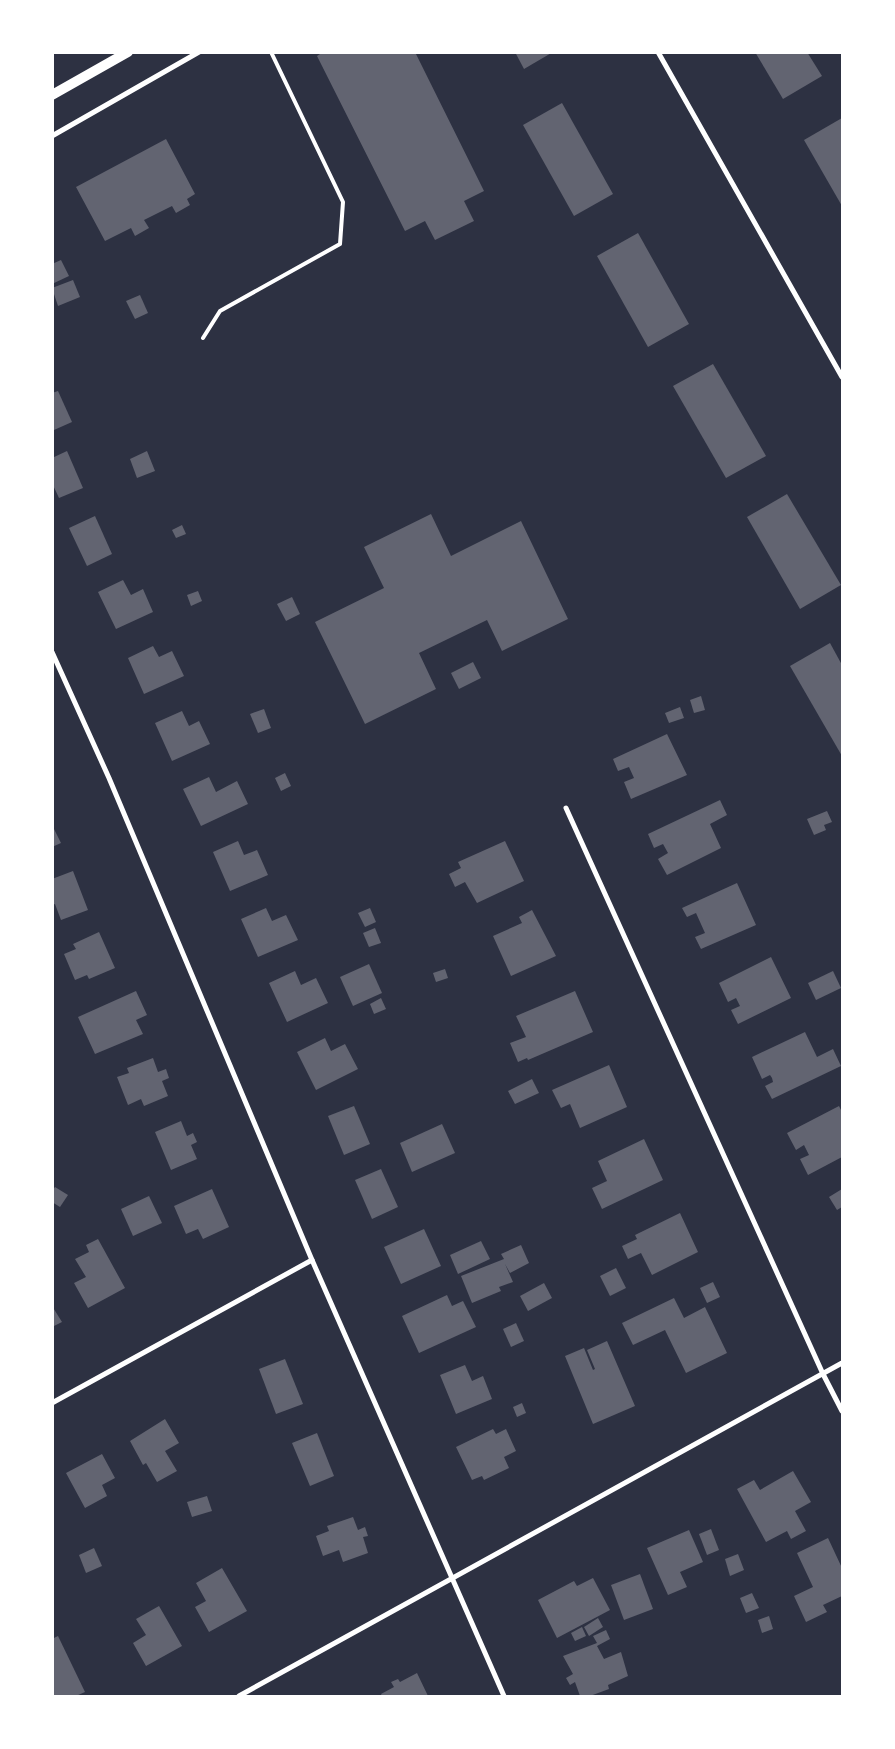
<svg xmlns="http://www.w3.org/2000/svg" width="895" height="1749" font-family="'Source Sans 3',sans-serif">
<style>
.building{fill:#626471}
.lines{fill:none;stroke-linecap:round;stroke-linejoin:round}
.service{stroke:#fff;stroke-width:4}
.minor{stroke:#fff;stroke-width:5}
.secondary{stroke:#fff;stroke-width:10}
</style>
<rect width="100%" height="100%" fill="#2d3142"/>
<g class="building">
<path d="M323,52H415L484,191L464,201L474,221L435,240L425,221L405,231L317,56Z"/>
<path d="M515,52H553L524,69Z"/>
<path d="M755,52H807L822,76L783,99Z"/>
<path d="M562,103L613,194L574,216L523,125Z"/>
<path d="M842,118V206L804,140Z"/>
<path d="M166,139L195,194L187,199L190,205L176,213L172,206L144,220L149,228L135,236L131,228L105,241L76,187Z"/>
<path d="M638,233L689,324L648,347L597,256Z"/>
<path d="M61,260L69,276L52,284V264Z"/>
<path d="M73,280L80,297L58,306L52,288Z"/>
<path d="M140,295L148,313L135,319L126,301Z"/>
<path d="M713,364L766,456L726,478L673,386Z"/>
<path d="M58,391L72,422L54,430L52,425V393Z"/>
<path d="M67,451L83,488L59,498L52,483V458Z"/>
<path d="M147,451L155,471L137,478L130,459Z"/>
<path d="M787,494L841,585L800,609L747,517Z"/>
<path d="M431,514L451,556L521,521L568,619L502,651L487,620L419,653L436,689L365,724L315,622L384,588L364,547Z"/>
<path d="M95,516L112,554L87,566L69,528Z"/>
<path d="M182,525L186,534L176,538L172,530Z"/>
<path d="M123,580L131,595L143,589L153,612L116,629L98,592Z"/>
<path d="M198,591L202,601L191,606L187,595Z"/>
<path d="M292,597L300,614L286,621L277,604Z"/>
<path d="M830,643L842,665V756L790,666Z"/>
<path d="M153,646L159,657L172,651L184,676L144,694L128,658Z"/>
<path d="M473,662L481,678L459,689L451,673Z"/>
<path d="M701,696L705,710L694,713L690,700Z"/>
<path d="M680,707L684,718L669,723L665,713Z"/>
<path d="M264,709L271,728L258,733L250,714Z"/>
<path d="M182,711L189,726L199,721L210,744L172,761L155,723Z"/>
<path d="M667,734L687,775L631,799L624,782L634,778L629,767L618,771L613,759Z"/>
<path d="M285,773L291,786L281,791L275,778Z"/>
<path d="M209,777L216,792L237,781L248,804L201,826L183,789Z"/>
<path d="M720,800L727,815L710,824L721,848L667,875L658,859L668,853L663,844L654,848L648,834Z"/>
<path d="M827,811L832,822L824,825L826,830L814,835L807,819Z"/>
<path d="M52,825L61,843L52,847Z"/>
<path d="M238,841L244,855L257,850L268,875L230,891L213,852Z"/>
<path d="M505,841L524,881L477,903L465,882L455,887L449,874L461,868L458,862Z"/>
<path d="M73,871L88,910L61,920L55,904L52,905V879Z"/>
<path d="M737,883L756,925L701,949L695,937L705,933L696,913L687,917L682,908Z"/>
<path d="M266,908L272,921L286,915L298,940L258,957L241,919Z"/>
<path d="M370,908L376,922L365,927L358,913Z"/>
<path d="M532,910L556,956L511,976L493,936L522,923L519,917Z"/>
<path d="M375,928L381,943L369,947L363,933Z"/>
<path d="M99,932L115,968L89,979L87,975L75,980L64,954L76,949L73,944Z"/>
<path d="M771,957L791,998L738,1024L731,1010L740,1006L736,998L728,1002L719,983Z"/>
<path d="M369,964L382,993L353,1006L340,977Z"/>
<path d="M445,969L448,978L436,982L433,973Z"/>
<path d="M295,971L301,985L316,978L328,1003L287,1022L269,983Z"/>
<path d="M833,971L841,988L816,1000L808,983Z"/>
<path d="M136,991L147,1015L136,1020L143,1034L95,1054L78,1017Z"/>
<path d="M575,991L593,1032L528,1060L527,1058L518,1062L510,1043L526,1037L516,1016Z"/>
<path d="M381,998L386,1009L374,1014L370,1004Z"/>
<path d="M805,1032L817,1057L833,1049L841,1066L772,1099L765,1086L773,1082L772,1078L770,1075L762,1079L752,1057Z"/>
<path d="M325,1038L331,1051L345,1044L358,1069L316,1090L297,1052Z"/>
<path d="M153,1058L158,1072L166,1069L169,1078L162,1081L168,1096L144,1106L141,1099L128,1105L117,1077L129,1073L127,1068Z"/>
<path d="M609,1065L627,1107L580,1128L570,1104L561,1108L552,1090Z"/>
<path d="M532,1079L539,1093L515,1104L508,1091Z"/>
<path d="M354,1106L370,1144L344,1155L328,1116Z"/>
<path d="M839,1106L842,1112V1157L808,1175L800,1159L809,1155L804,1145L796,1150L787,1133Z"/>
<path d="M181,1121L187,1136L193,1133L197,1142L191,1145L197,1159L171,1170L155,1132Z"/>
<path d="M442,1124L455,1153L412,1172L400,1143Z"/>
<path d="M644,1139L663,1180L602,1209L592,1188L607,1181L598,1161Z"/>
<path d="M381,1169L398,1207L372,1219L355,1180Z"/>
<path d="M55,1187L68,1195L60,1207L52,1202V1191Z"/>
<path d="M212,1189L229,1227L203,1239L198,1229L186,1234L174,1206Z"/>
<path d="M842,1189V1207L837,1210L829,1197Z"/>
<path d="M149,1196L162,1223L133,1236L121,1209Z"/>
<path d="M680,1213L698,1252L652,1275L641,1253L628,1259L622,1246L637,1239L635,1235Z"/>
<path d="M424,1229L441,1266L401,1284L384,1247Z"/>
<path d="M98,1239L125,1288L88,1308L74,1283L86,1277L75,1259L89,1252L86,1245Z"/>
<path d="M481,1241L490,1259L458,1274L450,1255Z"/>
<path d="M521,1245L529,1263L510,1273L505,1264L513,1282L499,1287L501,1291L472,1303L461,1276L504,1259L501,1254Z"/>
<path d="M616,1268L626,1288L610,1296L600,1276Z"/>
<path d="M713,1282L720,1297L707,1303L700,1288Z"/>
<path d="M544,1283L552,1298L528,1311L520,1296Z"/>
<path d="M447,1295L452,1306L463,1301L476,1327L419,1353L402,1316Z"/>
<path d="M674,1298L684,1318L705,1307L727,1353L686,1373L665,1330L633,1345L622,1323Z"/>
<path d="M52,1306L62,1322L52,1327Z"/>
<path d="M516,1323L524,1341L511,1347L503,1329Z"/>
<path d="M607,1341L635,1406L593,1424L565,1356L584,1348L593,1370L595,1369L587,1350Z"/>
<path d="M285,1359L303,1404L276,1414L259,1369Z"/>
<path d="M465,1365L472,1381L483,1376L492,1399L456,1414L440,1375Z"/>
<path d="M522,1403L526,1413L517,1417L513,1407Z"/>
<path d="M165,1419L179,1443L165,1451L177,1471L157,1482L146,1463L143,1465L130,1441Z"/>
<path d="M493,1429L496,1434L506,1429L516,1451L504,1457L509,1468L484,1480L482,1476L472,1480L456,1447Z"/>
<path d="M317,1433L334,1476L310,1486L292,1443Z"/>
<path d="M102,1454L115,1478L102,1485L107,1496L85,1508L66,1473Z"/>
<path d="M793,1471L811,1502L795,1511L806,1531L791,1539L787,1531L766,1542L737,1489L754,1480L760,1490Z"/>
<path d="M207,1496L212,1511L192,1517L187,1502Z"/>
<path d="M353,1517L358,1530L365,1527L368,1536L363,1537L368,1553L343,1562L339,1550L323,1556L316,1536L329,1531L327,1526Z"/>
<path d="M711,1529L719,1550L707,1555L699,1534Z"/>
<path d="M689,1530L703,1562L680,1572L687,1587L668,1595L647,1548Z"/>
<path d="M828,1538L842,1568V1596L823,1605L827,1612L806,1622L794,1596L813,1587L797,1553Z"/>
<path d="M94,1548L102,1566L86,1573L79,1555Z"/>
<path d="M738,1554L744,1570L730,1576L725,1559Z"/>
<path d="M222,1568L247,1611L209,1632L195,1607L206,1601L196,1583Z"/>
<path d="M640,1574L653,1609L624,1620L611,1585Z"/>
<path d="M593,1578L610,1610L557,1638L538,1600L574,1581L577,1586Z"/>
<path d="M752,1593L759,1608L746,1613L740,1598Z"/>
<path d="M159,1606L182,1646L146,1666L133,1643L146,1635L136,1619Z"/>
<path d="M769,1616L773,1629L762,1633L758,1620Z"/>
<path d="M598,1618L603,1627L589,1636L584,1627Z"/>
<path d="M582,1627L586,1636L575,1641L571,1633Z"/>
<path d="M606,1630L610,1639L597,1646L604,1659L621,1652L628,1676L608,1685L609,1689L590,1696H580L575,1682L570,1685L566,1678L573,1674L563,1656L597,1643L593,1636Z"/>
<path d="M58,1636L85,1692L76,1696H52V1639Z"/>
<path d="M417,1673L428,1696H382L381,1694L394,1687L391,1682L398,1679L400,1682Z"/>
</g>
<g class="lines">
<path class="service" d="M203,338L220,311L340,244L343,202L271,52"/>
<g class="minor">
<path d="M658,52L842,377"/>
<path d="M52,136L199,52"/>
<path d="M52,652L109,778L312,1260L504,1696"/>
<path d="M566,808L823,1374L842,1411"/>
<path d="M52,1403L312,1260"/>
<path d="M239,1696L842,1363"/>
</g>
<path class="secondary" d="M52,95L128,52"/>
</g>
<rect width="895" height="1749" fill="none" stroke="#ffffff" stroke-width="108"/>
</svg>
